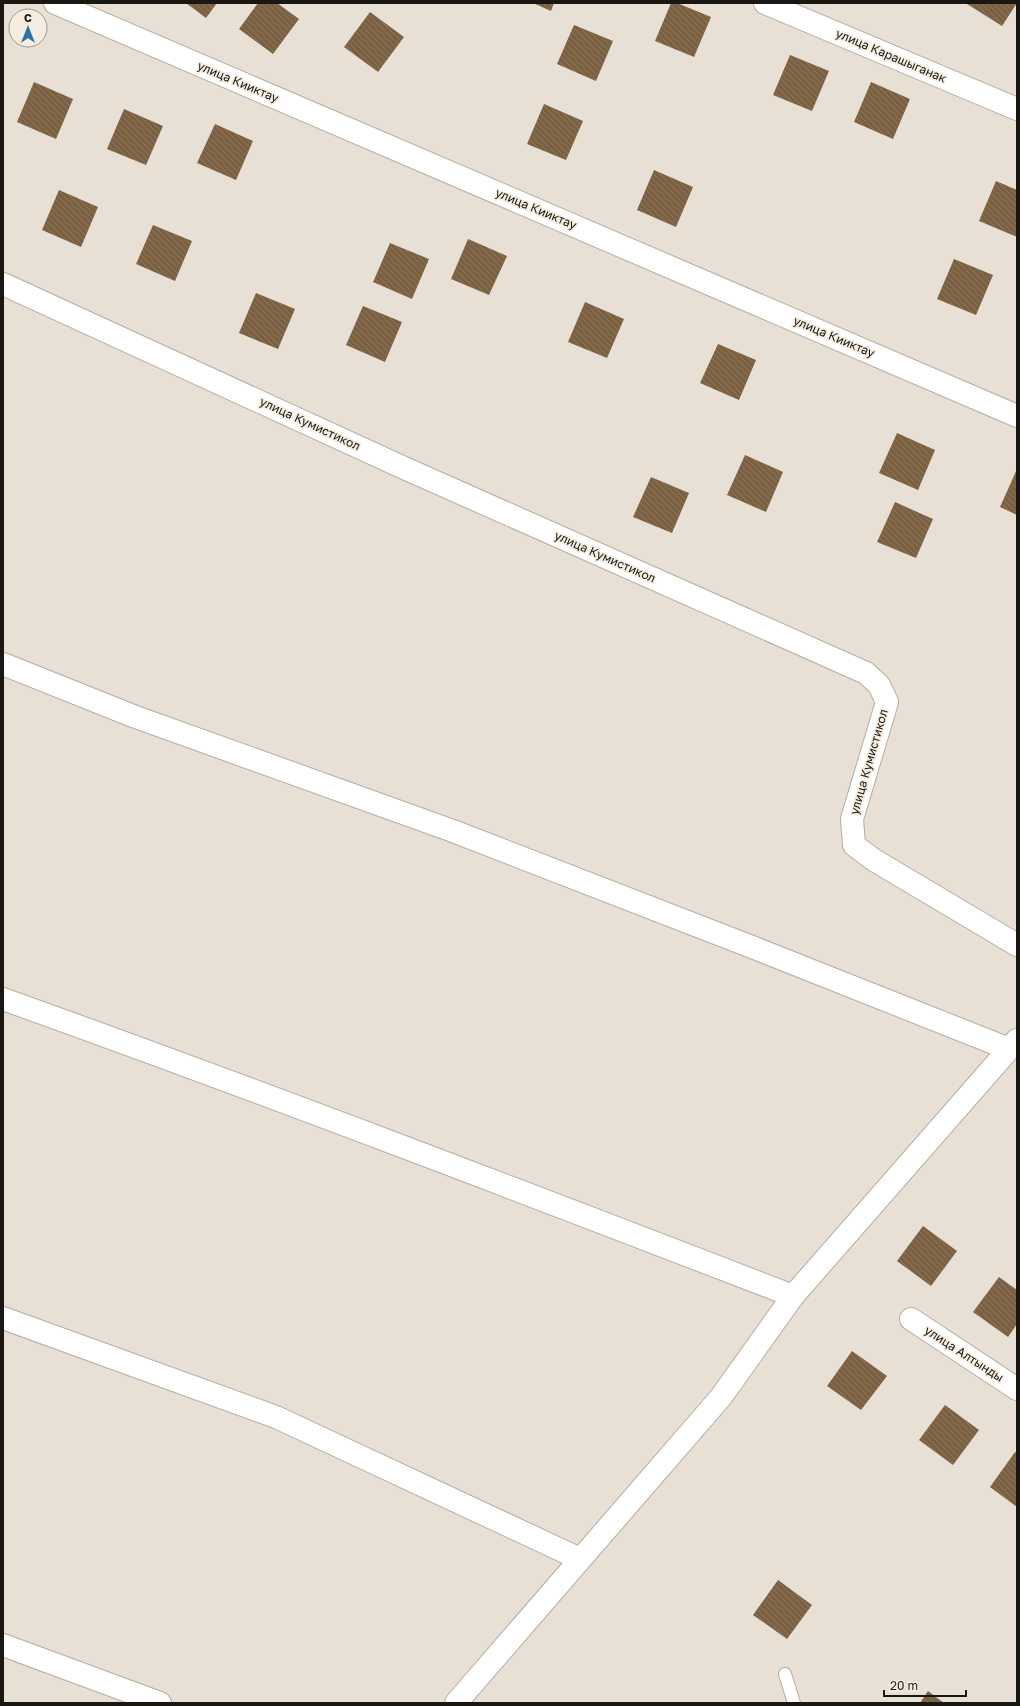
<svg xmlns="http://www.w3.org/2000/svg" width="1020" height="1706" font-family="'Golos Text',sans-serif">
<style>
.building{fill:url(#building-back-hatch)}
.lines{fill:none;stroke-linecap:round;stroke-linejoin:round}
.service-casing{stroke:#b5aca2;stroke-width:14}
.minor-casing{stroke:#b5aca2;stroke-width:24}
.service{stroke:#fff;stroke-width:12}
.minor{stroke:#fff;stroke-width:22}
.labels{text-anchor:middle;stroke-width:3.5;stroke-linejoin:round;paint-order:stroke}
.street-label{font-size:12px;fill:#1a1713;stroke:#f6ede2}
</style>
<defs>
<pattern id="building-back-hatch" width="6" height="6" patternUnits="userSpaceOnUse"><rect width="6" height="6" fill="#7b6142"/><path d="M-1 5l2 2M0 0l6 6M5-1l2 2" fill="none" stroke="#8b7760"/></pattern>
</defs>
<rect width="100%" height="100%" fill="#e9e0d5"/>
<g class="building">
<path d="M186,3H217L206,18Z"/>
<path d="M258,3H277L299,19L273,54L239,29Z"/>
<path d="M533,3H554L551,11Z"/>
<path d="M671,3H677L711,17L694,57L655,41Z"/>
<path d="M968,3H1017L1002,26L967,4Z"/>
<path d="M370,12L404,37L378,72L344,47Z"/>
<path d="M574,25L613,41L596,81L557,64Z"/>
<path d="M790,55L829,71L812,111L773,95Z"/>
<path d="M34,82L73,99L56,139L17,122Z"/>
<path d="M871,82L910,99L893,139L854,122Z"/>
<path d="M544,104L583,121L566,160L527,144Z"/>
<path d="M124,109L163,126L146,165L107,149Z"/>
<path d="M215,124L253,141L236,180L197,163Z"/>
<path d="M654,170L693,187L676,227L637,210Z"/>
<path d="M996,181L1017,190V237L979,221Z"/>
<path d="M59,190L98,207L81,247L42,230Z"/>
<path d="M153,225L192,241L175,281L136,264Z"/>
<path d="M468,239L507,256L489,295L451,279Z"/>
<path d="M390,243L429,259L412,299L373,282Z"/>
<path d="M954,259L993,275L976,315L937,299Z"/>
<path d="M256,293L295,309L278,349L239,333Z"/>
<path d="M585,302L624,319L607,358L568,342Z"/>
<path d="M363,306L402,322L385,362L346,345Z"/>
<path d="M718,344L756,360L739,400L700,383Z"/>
<path d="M897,433L935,450L918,490L879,473Z"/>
<path d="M745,455L783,472L766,512L727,495Z"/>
<path d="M1017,469V515L1000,507Z"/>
<path d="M651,477L689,493L672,533L633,517Z"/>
<path d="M895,502L933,519L916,558L877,542Z"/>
<path d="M923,1226L957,1251L931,1286L897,1261Z"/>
<path d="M999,1277L1017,1290V1324L1008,1337L973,1312Z"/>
<path d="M852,1351L887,1376L861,1410L827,1386Z"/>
<path d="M945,1405L979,1430L953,1465L919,1440Z"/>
<path d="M1015,1452L1017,1453V1507L990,1487Z"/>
<path d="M778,1580L812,1605L787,1639L753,1615Z"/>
<path d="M928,1691L944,1703H920Z"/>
</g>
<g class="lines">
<g class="service-casing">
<path id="service" d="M785,1674L794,1703"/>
</g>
<g class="minor-casing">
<g id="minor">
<path d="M55,3L1017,416"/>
<path d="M765,3L1017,109"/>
<path d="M3,284L402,467L866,673L879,685L887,702L852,819L854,845L874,860L1017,945"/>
<path d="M3,664L133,716L453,831L752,947L1009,1049"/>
<path d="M3,999C268,1094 531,1195 793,1296"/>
<path d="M3,1318L276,1417L580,1559"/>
<path d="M911,1319L1017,1389"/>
<path d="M3,1645L160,1703"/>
<path d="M456,1703L721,1397L793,1296L1017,1040"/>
</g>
</g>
<use href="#service" class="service"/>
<use href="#minor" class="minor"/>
</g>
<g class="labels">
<g class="street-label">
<text transform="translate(891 56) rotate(23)" y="4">улица Карашыганак</text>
<text transform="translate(238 82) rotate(23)" y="4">улица Кииктау</text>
<text transform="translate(536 209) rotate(23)" y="4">улица Кииктау</text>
<text transform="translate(834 337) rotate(23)" y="4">улица Кииктау</text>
<text transform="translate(310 424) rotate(25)" y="4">улица Кумистикол</text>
<text transform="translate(605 557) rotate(24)" y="4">улица Кумистикол</text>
<text transform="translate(869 762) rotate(-74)" y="4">улица Кумистикол</text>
<text transform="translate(964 1354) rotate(33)" y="4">улица Алтынды</text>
</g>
</g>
<rect width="1020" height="1706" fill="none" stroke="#1a1713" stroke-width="8"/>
<g transform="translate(28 28)"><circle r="19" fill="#f6ede2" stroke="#9e978f"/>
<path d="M0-3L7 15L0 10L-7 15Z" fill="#2a73a7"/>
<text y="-6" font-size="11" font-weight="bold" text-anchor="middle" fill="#1a1713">С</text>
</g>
<path d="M884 1690v6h82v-6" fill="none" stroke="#1a1713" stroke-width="2"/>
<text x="890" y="1690" font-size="12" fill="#1a1713" stroke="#f6ede2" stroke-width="3" paint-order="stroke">20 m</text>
</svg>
